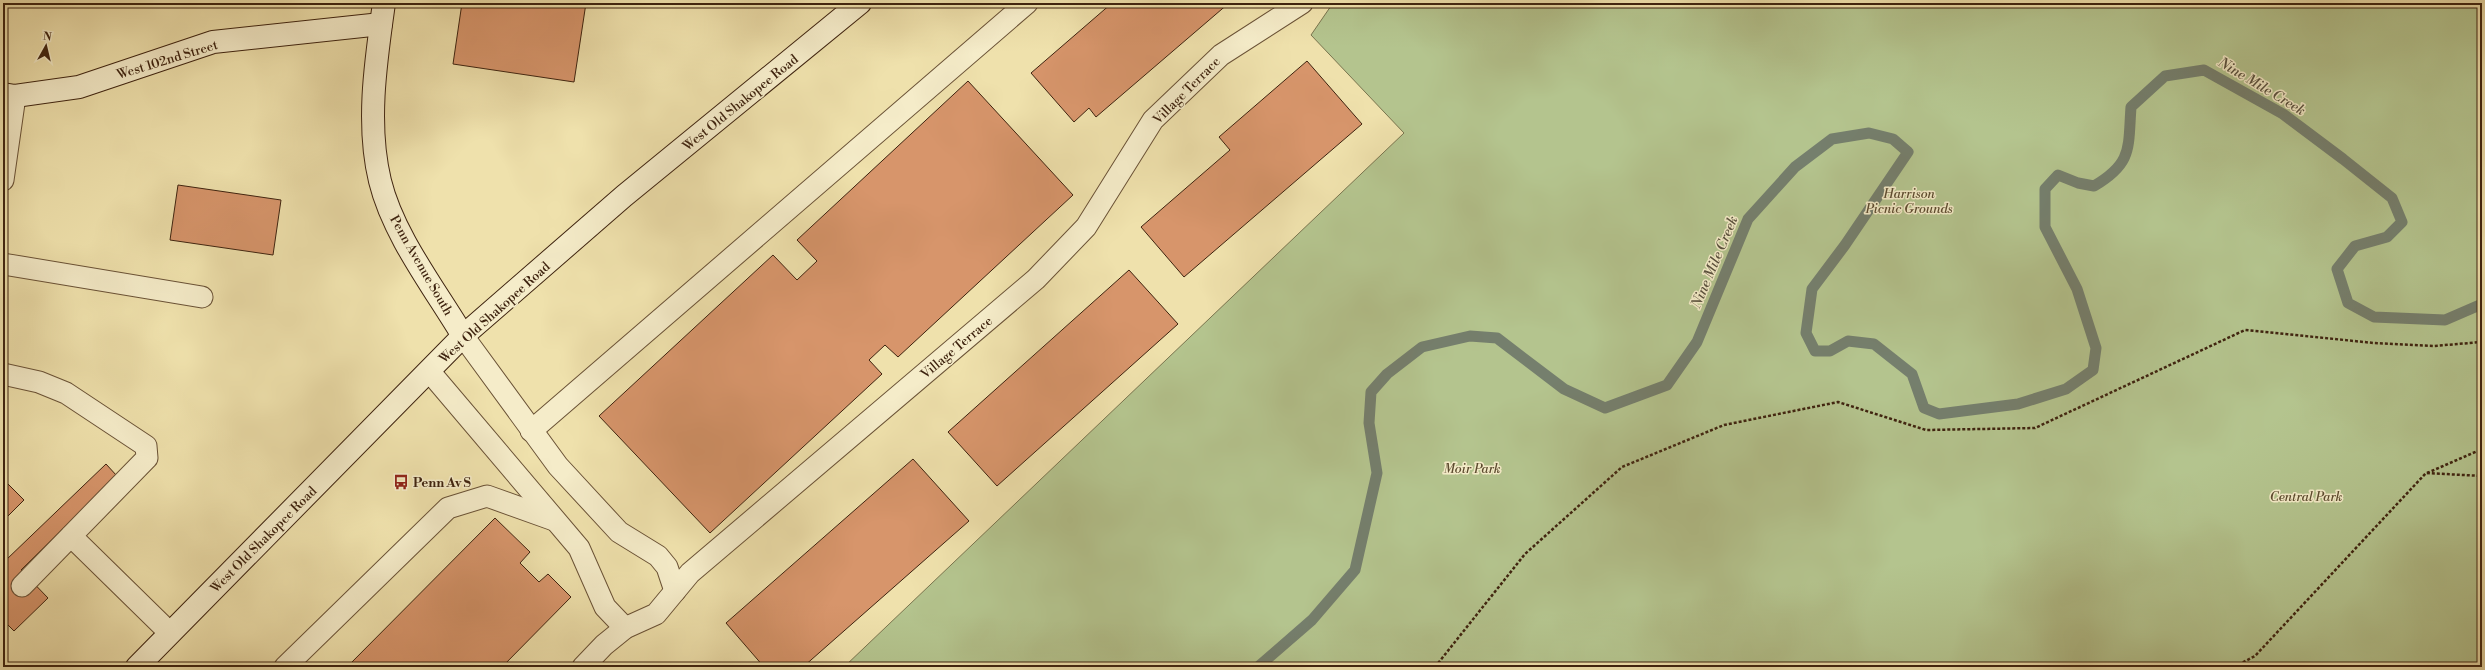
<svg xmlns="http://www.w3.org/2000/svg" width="2485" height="670" font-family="'Libre Bodoni',serif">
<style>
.green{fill:#b4c48e;stroke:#79744e}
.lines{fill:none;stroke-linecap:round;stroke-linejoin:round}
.stream{stroke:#757f6d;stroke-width:11}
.building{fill:#d7956b;stroke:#3e230f}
.lane-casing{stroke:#6a5236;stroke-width:23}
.secondary-casing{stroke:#3e230f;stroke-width:24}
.path{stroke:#3e230f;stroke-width:2.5;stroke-dasharray:3 2;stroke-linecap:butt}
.lane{stroke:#f5ecc9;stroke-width:21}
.secondary{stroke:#f5ecc9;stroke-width:22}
.labels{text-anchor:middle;stroke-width:3;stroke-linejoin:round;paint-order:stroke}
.street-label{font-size:13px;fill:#3e230f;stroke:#f5ecc9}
.park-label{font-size:13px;font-style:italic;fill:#5c4b2f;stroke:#f5ecc9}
.poi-label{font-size:13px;font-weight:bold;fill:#3e230f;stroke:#f5ecc9;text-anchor:start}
.water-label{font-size:14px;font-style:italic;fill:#5a513e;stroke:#f5ecc9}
</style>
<rect width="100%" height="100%" fill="#efe1ac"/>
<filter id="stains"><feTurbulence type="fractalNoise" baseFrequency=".005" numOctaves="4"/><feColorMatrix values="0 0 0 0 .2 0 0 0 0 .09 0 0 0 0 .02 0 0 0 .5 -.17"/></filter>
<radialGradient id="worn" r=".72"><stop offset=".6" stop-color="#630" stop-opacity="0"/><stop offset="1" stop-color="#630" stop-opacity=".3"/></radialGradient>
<path class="green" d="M1333,3H2482V667H844L1404,133L1311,35Z"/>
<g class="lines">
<path class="stream" d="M1258,667L1312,620L1355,570L1377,473L1369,423L1371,392L1387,374L1422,347L1470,336L1497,338L1564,389L1605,408L1667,385L1697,342L1748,219L1795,167L1832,139L1869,133L1893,139L1908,152L1845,245L1812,289L1806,333L1815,351H1830L1848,341L1874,344L1912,374L1924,408L1939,414L2018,404L2066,389L2093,370L2096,348L2077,289L2045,227V189L2058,175L2078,183L2094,186C2133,163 2128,148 2131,107L2165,76L2204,70L2283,114L2343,159L2392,198L2402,222L2387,237L2355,246L2337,269L2348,303L2374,317L2445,320L2482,304"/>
</g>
<g class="building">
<path d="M462,3H586L574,82L453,64Z"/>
<path d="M1112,3H1229L1096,117L1089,108L1074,122L1031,73Z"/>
<path d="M1307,61L1362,124L1184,277L1141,227L1230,150L1219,137Z"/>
<path d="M968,81L1073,195L898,357L885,345L869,360L882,374L710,533L599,416L773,255L797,280L817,261L797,240Z"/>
<path d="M178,185L281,200L273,255L170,240Z"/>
<path d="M1129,270L1178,324L997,486L948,432Z"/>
<path d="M913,459L969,521L803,667H764L726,623Z"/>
<path d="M106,464L117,476L21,570L48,598L14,631L3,620V557L6,560Z"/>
<path d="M3,479L24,500L3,521Z"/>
<path d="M495,518L530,552L520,563L539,582L548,574L571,597L502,667H347Z"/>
</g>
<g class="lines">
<g class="lane-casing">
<g id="lane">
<path d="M3,180L15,96"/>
<path d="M3,264L202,297"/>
<path d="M463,336L558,466L619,532L658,556L667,567L675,591"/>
<path d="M429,371L579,548L605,607L625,628"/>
<path d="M3,374L39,382L66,393L146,446L147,458L22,586"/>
<path d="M531,431L1027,3"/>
<path d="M71,536L170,633"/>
<path d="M285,667L448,508L487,496L554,520"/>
<path d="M583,667L604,645L625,628L656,614L690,573L1036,279L1086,227L1153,120L1221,55L1302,3"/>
</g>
</g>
<g class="secondary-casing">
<g id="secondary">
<path d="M384,3C376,60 366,124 380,181C393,235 435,289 463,336"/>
<path d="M3,94L15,96L79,87L213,42L381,24"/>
<path d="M137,667L463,336L624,196L860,3"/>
</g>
</g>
<g class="path">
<path d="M2427,473L2482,449"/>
<path d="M1435,667L1525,554L1622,467L1724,425L1838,402L1926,430L2035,428L2245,330L2374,343L2434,346L2482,342"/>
<path d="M2234,667L2255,656L2426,473L2482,476"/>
</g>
<use href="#lane" class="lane"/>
<use href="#secondary" class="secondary"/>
</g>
<defs>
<g id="bus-bare" transform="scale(1.2)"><path d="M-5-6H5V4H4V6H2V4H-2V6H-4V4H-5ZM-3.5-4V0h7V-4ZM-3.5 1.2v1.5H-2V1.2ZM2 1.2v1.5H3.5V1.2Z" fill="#8f2418" stroke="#f5ecc9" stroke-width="2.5" paint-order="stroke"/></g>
</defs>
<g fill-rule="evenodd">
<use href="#bus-bare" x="401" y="482"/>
</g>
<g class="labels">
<g class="street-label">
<text transform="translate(167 59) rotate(-17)" y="5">West 102nd Street</text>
<text transform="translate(1186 90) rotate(-45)" y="5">Village Terrace</text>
<text transform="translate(740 102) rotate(-39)" y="5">West Old Shakopee Road</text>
<text transform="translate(422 265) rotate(60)" y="5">Penn Avenue South</text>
<text transform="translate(494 312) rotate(-42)" y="5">West Old Shakopee Road</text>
<text transform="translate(956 347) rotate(-40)" y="5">Village Terrace</text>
<text transform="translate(263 539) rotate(-45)" y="5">West Old Shakopee Road</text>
</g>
<g class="park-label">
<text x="1909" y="198">Harrison<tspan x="1909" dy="15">Picnic Grounds</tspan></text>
<text x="1472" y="473">Moir Park</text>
<text x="2306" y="501">Central Park</text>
</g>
<g class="poi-label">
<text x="413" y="487">Penn Av S</text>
</g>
<g class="water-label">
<text transform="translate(2262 86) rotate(31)" y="5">Nine Mile Creek</text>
<text transform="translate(1714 262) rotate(-67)" y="5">Nine Mile Creek</text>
</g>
</g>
<rect width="2485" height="670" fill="none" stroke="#efe1ac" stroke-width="16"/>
<rect x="4" y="4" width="2477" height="662" fill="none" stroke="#3e230f" stroke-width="2"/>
<rect x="8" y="8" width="2469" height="654" fill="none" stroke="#3e230f"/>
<g transform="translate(46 46) rotate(8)" stroke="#f5ecc9" stroke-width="3" paint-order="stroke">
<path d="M0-3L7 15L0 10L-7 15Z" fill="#3e230f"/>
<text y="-6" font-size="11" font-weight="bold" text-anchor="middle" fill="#3e230f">N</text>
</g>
<rect width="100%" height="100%" filter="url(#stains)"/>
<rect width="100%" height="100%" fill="url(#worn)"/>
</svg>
